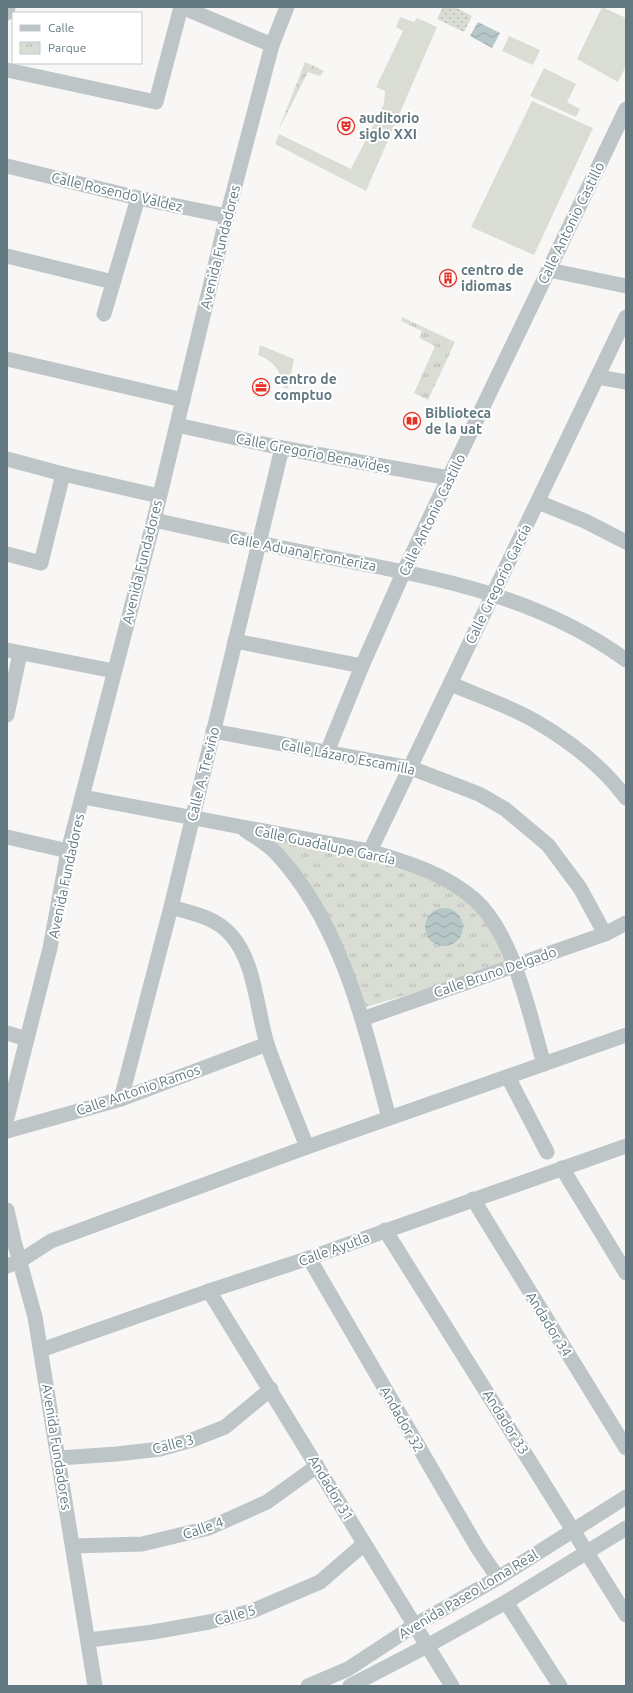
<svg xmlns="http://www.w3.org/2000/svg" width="633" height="1693" font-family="Ubuntu,sans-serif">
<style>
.grass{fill:#d9ddd4}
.forest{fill:url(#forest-crowns)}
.park{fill:url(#park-tufts)}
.garden{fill:url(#garden-dots)}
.water{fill:url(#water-waves)}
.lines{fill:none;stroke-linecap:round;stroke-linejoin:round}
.minor{stroke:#bec5c7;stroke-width:15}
.labels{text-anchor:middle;stroke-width:4;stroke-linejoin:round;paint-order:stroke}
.poi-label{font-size:14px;font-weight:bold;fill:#627981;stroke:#fff;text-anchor:start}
.street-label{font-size:14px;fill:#627981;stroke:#fff}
</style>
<defs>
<pattern id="forest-crowns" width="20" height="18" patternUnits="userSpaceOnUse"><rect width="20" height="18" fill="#d9ddd4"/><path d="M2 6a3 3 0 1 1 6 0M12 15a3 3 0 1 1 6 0" fill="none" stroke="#b3b8b1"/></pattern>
<pattern id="park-tufts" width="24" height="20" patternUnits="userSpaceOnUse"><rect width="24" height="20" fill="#d9ddd4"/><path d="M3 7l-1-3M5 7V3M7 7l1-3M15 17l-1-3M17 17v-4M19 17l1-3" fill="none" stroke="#b3b8b1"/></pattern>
<pattern id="garden-dots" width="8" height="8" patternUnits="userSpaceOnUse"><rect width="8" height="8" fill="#d9ddd4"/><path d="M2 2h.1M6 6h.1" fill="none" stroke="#b3b8b1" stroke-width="1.8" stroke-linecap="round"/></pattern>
<pattern id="water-waves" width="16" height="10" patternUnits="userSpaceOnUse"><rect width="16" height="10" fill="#b6c7c8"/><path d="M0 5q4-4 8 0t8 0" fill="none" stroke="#97a6a8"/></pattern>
</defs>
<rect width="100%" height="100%" fill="#f8f7f5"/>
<g class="grass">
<path d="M602,7L626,18V66L618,82L577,59Z"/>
<path d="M400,17L414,22L417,18L437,27L366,191L275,144L279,134L351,169L384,104L385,91L376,87L403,31L396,27Z"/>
<path d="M509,36L540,50L533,65L502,51Z"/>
<path d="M544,68L576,84L567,102L580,109L576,117L530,96Z"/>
<path d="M532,101L593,128L534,255L471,227Z"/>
<path d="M260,345L294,359L288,389L283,387C281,371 274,361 258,355Z"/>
</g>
<path class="forest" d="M305,62L324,71L320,76L308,72L278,131Z"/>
<g class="park">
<path d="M402,317L455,342L428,400L414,393L435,346L419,338L422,331L401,321Z"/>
<path d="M250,831L413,864L466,893L514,963L366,1007L332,926Z"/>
</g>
<path class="garden" d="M443,7H455L472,16L464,32L437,19Z"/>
<g class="water">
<path d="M478,22L500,33L492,48L470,36Z"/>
<circle cx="444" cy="927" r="19"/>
</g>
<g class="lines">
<g class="minor">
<path d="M182,7L272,45"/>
<path d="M7,13L8,7"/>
<path d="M7,70L156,102L181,7"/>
<path d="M7,166L138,198L227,216"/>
<path d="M7,256L113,282"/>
<path d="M549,270L626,286"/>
<path d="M104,314L138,198"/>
<path d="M7,359L183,400"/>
<path d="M598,377L626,382"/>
<path d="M177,425L282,448L449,478"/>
<path d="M7,459L63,474L159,496"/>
<path d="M538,502L585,521L626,542"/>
<path d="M154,520C208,532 262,544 317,555C427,576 534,593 626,660"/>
<path d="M7,554L41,563L63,474"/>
<path d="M235,641L362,666"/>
<path d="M7,650L114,671"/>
<path d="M451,684C479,696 509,706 535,721C568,740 603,767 626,798"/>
<path d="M7,715L20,653"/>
<path d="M213,731L411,768L479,794L505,809L548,845L580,888L605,934"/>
<path d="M327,752L362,666L404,571L626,109"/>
<path d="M83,797L370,851C406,862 444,873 474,899C514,934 529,1014 544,1064"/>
<path d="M245,830C255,837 268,844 276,853C342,923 365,1028 389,1118"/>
<path d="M7,837L68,851"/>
<path d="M370,851L626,317"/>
<path d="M171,907C192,913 215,917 231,935C255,961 257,1011 267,1044C279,1079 294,1113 307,1147"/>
<path d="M362,1019L605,934L626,923"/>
<path d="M7,1033L27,1039"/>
<path d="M508,1077L547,1152"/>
<path d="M121,1099L171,907L282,448"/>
<path d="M7,1118L50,948L68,851L154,520L227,216L272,45L287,7"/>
<path d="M7,1131L121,1099L267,1044"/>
<path d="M562,1168L626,1273"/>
<path d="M473,1199L626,1448"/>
<path d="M7,1210L14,1241L35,1317L95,1686"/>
<path d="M385,1230L626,1615"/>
<path d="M309,1258L477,1547L498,1578"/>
<path d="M7,1266L20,1261L51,1241L307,1147L626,1035"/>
<path d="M209,1291L452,1686"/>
<path d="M41,1350L209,1291L309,1258L626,1146"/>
<path d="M59,1458L117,1454L160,1449L192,1440L225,1427L271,1389"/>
<path d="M73,1546L142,1544L209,1528L267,1502L317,1466"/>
<path d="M506,1602L560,1686"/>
<path d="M89,1640L153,1632L209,1622L252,1611L320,1582L364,1544"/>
<path d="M308,1686L348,1669L415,1625L498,1578L626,1497"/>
<path d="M350,1686L427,1646L506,1602L626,1528"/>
</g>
</g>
<defs>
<g id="theatre-ring" transform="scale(0.9)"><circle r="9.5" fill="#fff" stroke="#e73226" stroke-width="1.5"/><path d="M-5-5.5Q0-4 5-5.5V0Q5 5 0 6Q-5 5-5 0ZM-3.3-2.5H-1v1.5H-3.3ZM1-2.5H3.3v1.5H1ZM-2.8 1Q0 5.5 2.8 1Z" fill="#e73226"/></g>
<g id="building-ring" transform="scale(0.9)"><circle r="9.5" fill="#fff" stroke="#e73226" stroke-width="1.5"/><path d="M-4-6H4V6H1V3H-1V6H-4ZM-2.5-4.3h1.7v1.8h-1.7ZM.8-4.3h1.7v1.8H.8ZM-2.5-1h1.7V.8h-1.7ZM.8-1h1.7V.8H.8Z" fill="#e73226"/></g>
<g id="office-ring" transform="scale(0.9)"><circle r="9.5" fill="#fff" stroke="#e73226" stroke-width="1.5"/><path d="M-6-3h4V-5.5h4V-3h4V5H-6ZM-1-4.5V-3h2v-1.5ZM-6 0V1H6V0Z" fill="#e73226"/></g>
<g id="library-ring" transform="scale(0.9)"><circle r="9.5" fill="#fff" stroke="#e73226" stroke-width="1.5"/><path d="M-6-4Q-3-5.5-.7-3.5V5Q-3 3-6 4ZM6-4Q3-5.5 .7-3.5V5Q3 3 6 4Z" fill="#e73226"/></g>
</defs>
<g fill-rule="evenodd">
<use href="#theatre-ring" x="346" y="126"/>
<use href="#building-ring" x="448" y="278"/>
<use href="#office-ring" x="261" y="387"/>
<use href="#library-ring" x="412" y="421"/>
</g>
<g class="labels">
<g class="poi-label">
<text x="359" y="123">auditorio<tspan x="359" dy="16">siglo XXI</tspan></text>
<text x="461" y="275">centro de<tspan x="461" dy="16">idiomas</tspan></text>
<text x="274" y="384">centro de<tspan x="274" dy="16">comptuo</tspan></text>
<text x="425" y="418">Biblioteca<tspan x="425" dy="16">de la uat</tspan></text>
</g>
<g class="street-label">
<text transform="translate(117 192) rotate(13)" y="5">Calle Rosendo Valdez</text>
<text transform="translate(571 223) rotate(-64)" y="5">Calle Antonio Castillo</text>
<text transform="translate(220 247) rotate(-76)" y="5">Avenida Fundadores</text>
<text transform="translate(313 453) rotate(11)" y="5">Calle Gregorio Benavides</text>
<text transform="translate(432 515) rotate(-64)" y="5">Calle Antonio Castillo</text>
<text transform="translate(303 552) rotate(11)" y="5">Calle Aduana Fronteriza</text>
<text transform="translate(142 562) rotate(-76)" y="5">Avenida Fundadores</text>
<text transform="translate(498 584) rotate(-64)" y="5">Calle Gregorio García</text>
<text transform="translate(348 757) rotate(11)" y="5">Calle Lázaro Escamilla</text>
<text transform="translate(203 774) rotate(-76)" y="5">Calle A. Treviño</text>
<text transform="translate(325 845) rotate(12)" y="5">Calle Guadalupe García</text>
<text transform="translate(66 876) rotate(-78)" y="5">Avenida Fundadores</text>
<text transform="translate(495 972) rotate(-19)" y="5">Calle Bruno Delgado</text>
<text transform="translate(138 1090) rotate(-19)" y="5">Calle Antonio Ramos</text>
<text transform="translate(334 1249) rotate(-20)" y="5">Calle Ayutla</text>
<text transform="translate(549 1324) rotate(58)" y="5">Andador 34</text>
<text transform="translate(402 1419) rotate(60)" y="5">Andador 32</text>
<text transform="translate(506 1422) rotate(58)" y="5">Andador 33</text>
<text transform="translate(173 1444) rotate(-14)" y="5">Calle 3</text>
<text transform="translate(57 1447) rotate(81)" y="5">Avenida Fundadores</text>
<text transform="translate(331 1488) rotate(59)" y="5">Andador 31</text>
<text transform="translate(203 1528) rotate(-19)" y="5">Calle 4</text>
<text transform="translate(468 1594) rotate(-31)" y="5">Avenida Paseo Loma Real</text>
<text transform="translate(235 1615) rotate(-16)" y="5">Calle 5</text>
</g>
</g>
<rect width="633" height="1693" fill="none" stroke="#627981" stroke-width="16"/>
<rect x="12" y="12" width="130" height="52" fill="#ffffff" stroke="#c0c9cd"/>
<rect x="20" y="25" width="20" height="6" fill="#bec5c7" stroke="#c0c9cd"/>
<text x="48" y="32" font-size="12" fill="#627981">Calle</text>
<rect x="20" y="42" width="20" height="12" fill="url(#park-tufts)" stroke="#c0c9cd"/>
<text x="48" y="52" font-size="12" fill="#627981">Parque</text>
</svg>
